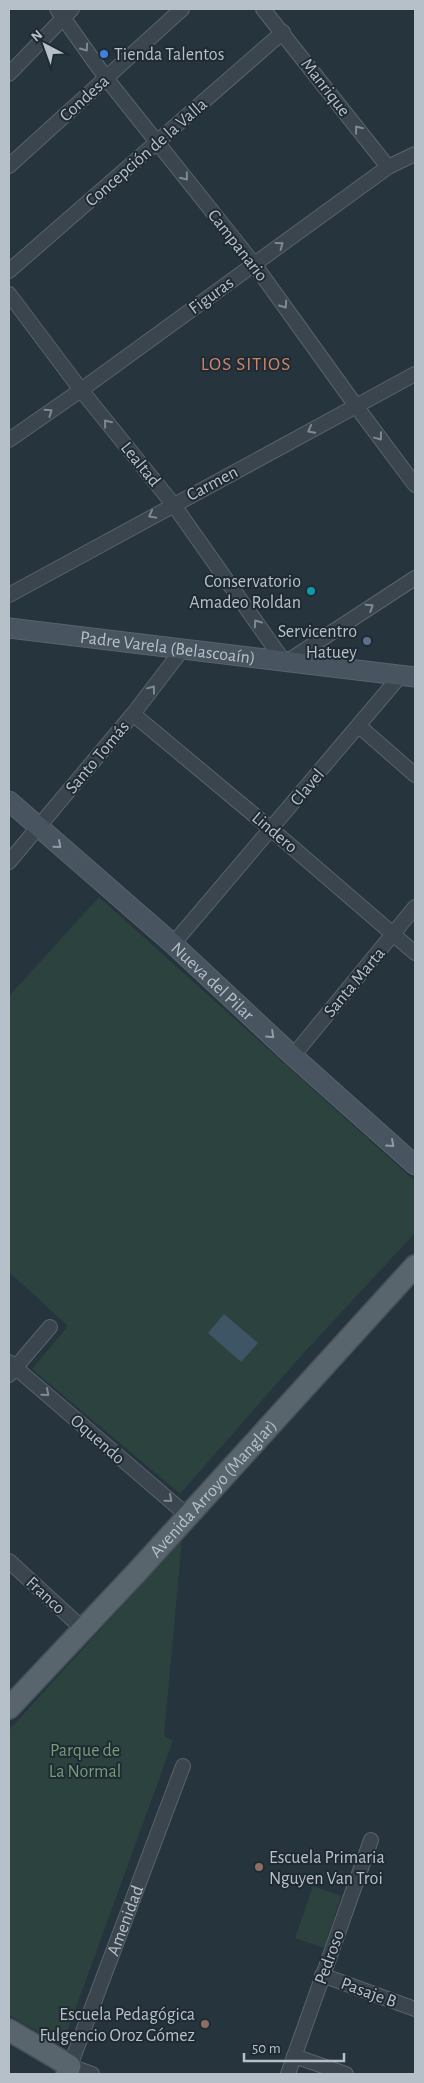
<svg xmlns="http://www.w3.org/2000/svg" width="424" height="2083" font-family="'Alegreya Sans',sans-serif">
<style>
.green{fill:#2b423f}
.water{fill:#3d5564}
.lines{fill:none;stroke-linecap:round;stroke-linejoin:round}
.street-casing{stroke:#58636b;stroke-width:16}
.secondary-casing{stroke:#58636b;stroke-width:21}
.primary-casing{stroke:#465159;stroke-width:24}
.street{stroke:#3a454d;stroke-width:14}
.secondary{stroke:#485560;stroke-width:19}
.primary{stroke:#58656d;stroke-width:21}
.oneway{stroke:#7e8991}
.oneway2{stroke:#909ba4}
.shop-dot{fill:#3f7fe0;stroke:#1f2a32;stroke-width:2}
.culture-dot{fill:#0f9aa8;stroke:#1f2a32;stroke-width:2}
.service-dot{fill:#5c6f8a;stroke:#1f2a32;stroke-width:2}
.education-dot{fill:#8d6e63;stroke:#1f2a32;stroke-width:2}
.labels{text-anchor:middle;stroke-width:4;stroke-linejoin:round;paint-order:stroke}
.poi-label{font-size:18px;fill:#b6c0c8;stroke:#1f2a32;text-anchor:end}
.street-label{font-size:18px;fill:#b6c0c8;stroke:#1f2a32}
.park-label{font-size:18px;fill:#769c78;stroke:#1f2a32}
.neighbourhood-label{font-size:19px;letter-spacing:1px;fill:#cd856c;stroke:#1f2a32}
</style>
<rect width="100%" height="100%" fill="#26343d"/>
<g class="green">
<path d="M99,897L415,1181V1233L301,1356L180,1494L32,1369L68,1326L9,1272V996Z"/>
<path d="M182,1540L164,1736L173,1741L62,2046L9,2015V1730Z"/>
<path d="M313,1886L341,1896L324,1948L295,1938Z"/>
</g>
<path class="water" d="M224,1314L258,1343L241,1362L208,1333Z"/>
<g class="lines">
<g class="street-casing">
<g id="street">
<path d="M57,9L106,78L254,264L356,406L415,485"/>
<path d="M263,9L388,167"/>
<path d="M9,74L72,9"/>
<path d="M9,166L182,9"/>
<path d="M9,271L283,32"/>
<path d="M9,294L81,390L173,504L285,663L415,578"/>
<path d="M9,440L81,390L388,167L415,154"/>
<path d="M9,595L415,374"/>
<path d="M133,714L271,829L415,953"/>
<path d="M359,726L415,775"/>
<path d="M9,862L133,714L182,650"/>
<path d="M173,944L401,675"/>
<path d="M293,1056L415,907"/>
<path d="M9,1362L188,1516"/>
<path d="M9,1375L50,1327"/>
<path d="M9,1561L83,1629"/>
<path d="M322,1975L415,2009"/>
<path d="M294,2056L346,2074"/>
<path id="s1" d="M92,2074L70,2066L183,1766"/>
<path d="M288,2074L371,1840"/>
</g>
</g>
<g class="secondary-casing">
<g id="secondary">
<path id="s2" d="M9,628L415,677"/>
<path id="s3" d="M9,801L173,944L293,1056L415,1165"/>
</g>
</g>
<g class="primary-casing">
<g id="primary">
<path id="s4" d="M9,1708L137,1572L415,1266"/>
<path d="M9,2030L70,2066L67,2074"/>
</g>
</g>
<use href="#street" class="street"/>
<use href="#secondary" class="secondary"/>
<use href="#primary" class="primary"/>
</g>
<defs><path id="oneway-chevron" d="M-2-3.5L2.5 0L-2 3.5" fill="none" stroke-width="1.6" stroke-linecap="round" stroke-linejoin="round" transform="scale(1.25)"/></defs>
<g class="oneway">
<use href="#oneway-chevron" transform="translate(85 48) rotate(55)"/>
<use href="#oneway-chevron" transform="translate(358 129) rotate(-128)"/>
<use href="#oneway-chevron" transform="translate(185 177) rotate(51)"/>
<use href="#oneway-chevron" transform="translate(280 245) rotate(-36)"/>
<use href="#oneway-chevron" transform="translate(284 305) rotate(55)"/>
<use href="#oneway-chevron" transform="translate(49 412) rotate(-35)"/>
<use href="#oneway-chevron" transform="translate(107 423) rotate(-129)"/>
<use href="#oneway-chevron" transform="translate(311 430) rotate(152)"/>
<use href="#oneway-chevron" transform="translate(379 437) rotate(53)"/>
<use href="#oneway-chevron" transform="translate(152 515) rotate(151)"/>
<use href="#oneway-chevron" transform="translate(370 607) rotate(-33)"/>
<use href="#oneway-chevron" transform="translate(257 623) rotate(-125)"/>
<use href="#oneway-chevron" transform="translate(152 689) rotate(-53)"/>
<use href="#oneway-chevron" transform="translate(46 1393) rotate(41)"/>
<use href="#oneway-chevron" transform="translate(169 1499) rotate(41)"/>
</g>
<g class="oneway2">
<use href="#oneway-chevron" transform="translate(58 845) rotate(41)"/>
<use href="#oneway-chevron" transform="translate(271 1035) rotate(43)"/>
<use href="#oneway-chevron" transform="translate(391 1144) rotate(42)"/>
</g>
<circle class="shop-dot" cx="104" cy="54" r="5"/>
<circle class="culture-dot" cx="311" cy="591" r="5"/>
<circle class="service-dot" cx="367" cy="641" r="5"/>
<g class="education-dot">
<circle cx="259" cy="1867" r="5"/>
<circle cx="205" cy="2024" r="5"/>
</g>
<g class="labels">
<g class="poi-label">
<text x="114" y="60" text-anchor="start">Tienda Talentos</text>
<text x="301" y="587">Conservatorio<tspan x="301" dy="21">Amadeo Roldan</tspan></text>
<text x="357" y="637">Servicentro<tspan x="357" dy="21">Hatuey</tspan></text>
<text x="269" y="1863" text-anchor="start">Escuela Primaria<tspan x="269" dy="21">Nguyen Van Troi</tspan></text>
<text x="195" y="2020">Escuela Pedagógica<tspan x="195" dy="21">Fulgencio Oroz Gómez</tspan></text>
</g>
<g class="street-label">
<text transform="translate(326 87) rotate(52)" y="6">Manrique</text>
<text transform="translate(84 98) rotate(-42)" y="6">Condesa</text>
<text transform="translate(146 152) rotate(-41)" y="6">Concepción de la Valla</text>
<text transform="translate(238 245) rotate(52)" y="6">Campanario</text>
<text transform="translate(211 295) rotate(-36)" y="6">Figuras</text>
<text transform="translate(141 464) rotate(51)" y="6">Lealtad</text>
<text transform="translate(212 483) rotate(-28)" y="6">Carmen</text>
<text dy="6" stroke="none"><textPath href="#s2" startOffset="160">Padre Varela (Belascoaín)</textPath></text>
<text transform="translate(97 757) rotate(-50)" y="6">Santo Tomás</text>
<text transform="translate(307 787) rotate(-50)" y="6">Clavel</text>
<text transform="translate(275 832) rotate(40)" y="6">Lindero</text>
<text dy="6" stroke="none"><textPath href="#s3" startOffset="272">Nueva del Pilar</textPath></text>
<text transform="translate(354 982) rotate(-50)" y="6">Santa Marta</text>
<text transform="translate(98 1439) rotate(41)" y="6">Oquendo</text>
<text dy="6" stroke="none"><textPath href="#s4" startOffset="300">Avenida Arroyo (Manglar)</textPath></text>
<text transform="translate(46 1595) rotate(43)" y="6">Franco</text>
<text dy="6" stroke="none"><textPath href="#s1" startOffset="179">Amenidad</textPath></text>
<text transform="translate(329 1957) rotate(-70)" y="6">Pedroso</text>
<text transform="translate(369 1992) rotate(20)" y="6">Pasaje B</text>
</g>
<g class="park-label">
<text x="85" y="1756">Parque de<tspan x="85" dy="21">La Normal</tspan></text>
</g>
<g class="neighbourhood-label">
<text x="246" y="370">LOS SITIOS</text>
</g>
</g>
<rect width="424" height="2083" fill="none" stroke="#b6c0c8" stroke-width="20"/>
<g transform="translate(45 45) rotate(319)" stroke="#1f2a32" stroke-width="4" paint-order="stroke">
<path d="M0-4L9 19L0 12L-9 19Z" fill="#b6c0c8"/>
<text y="-8" font-size="14" font-weight="bold" text-anchor="middle" fill="#b6c0c8">N</text>
</g>
<path d="M244 2053v8h100v-8" fill="none" stroke="#b6c0c8" stroke-width="2.5"/>
<text x="252" y="2053" font-size="15" fill="#b6c0c8" stroke="#1f2a32" stroke-width="4" paint-order="stroke">50 m</text>
</svg>
